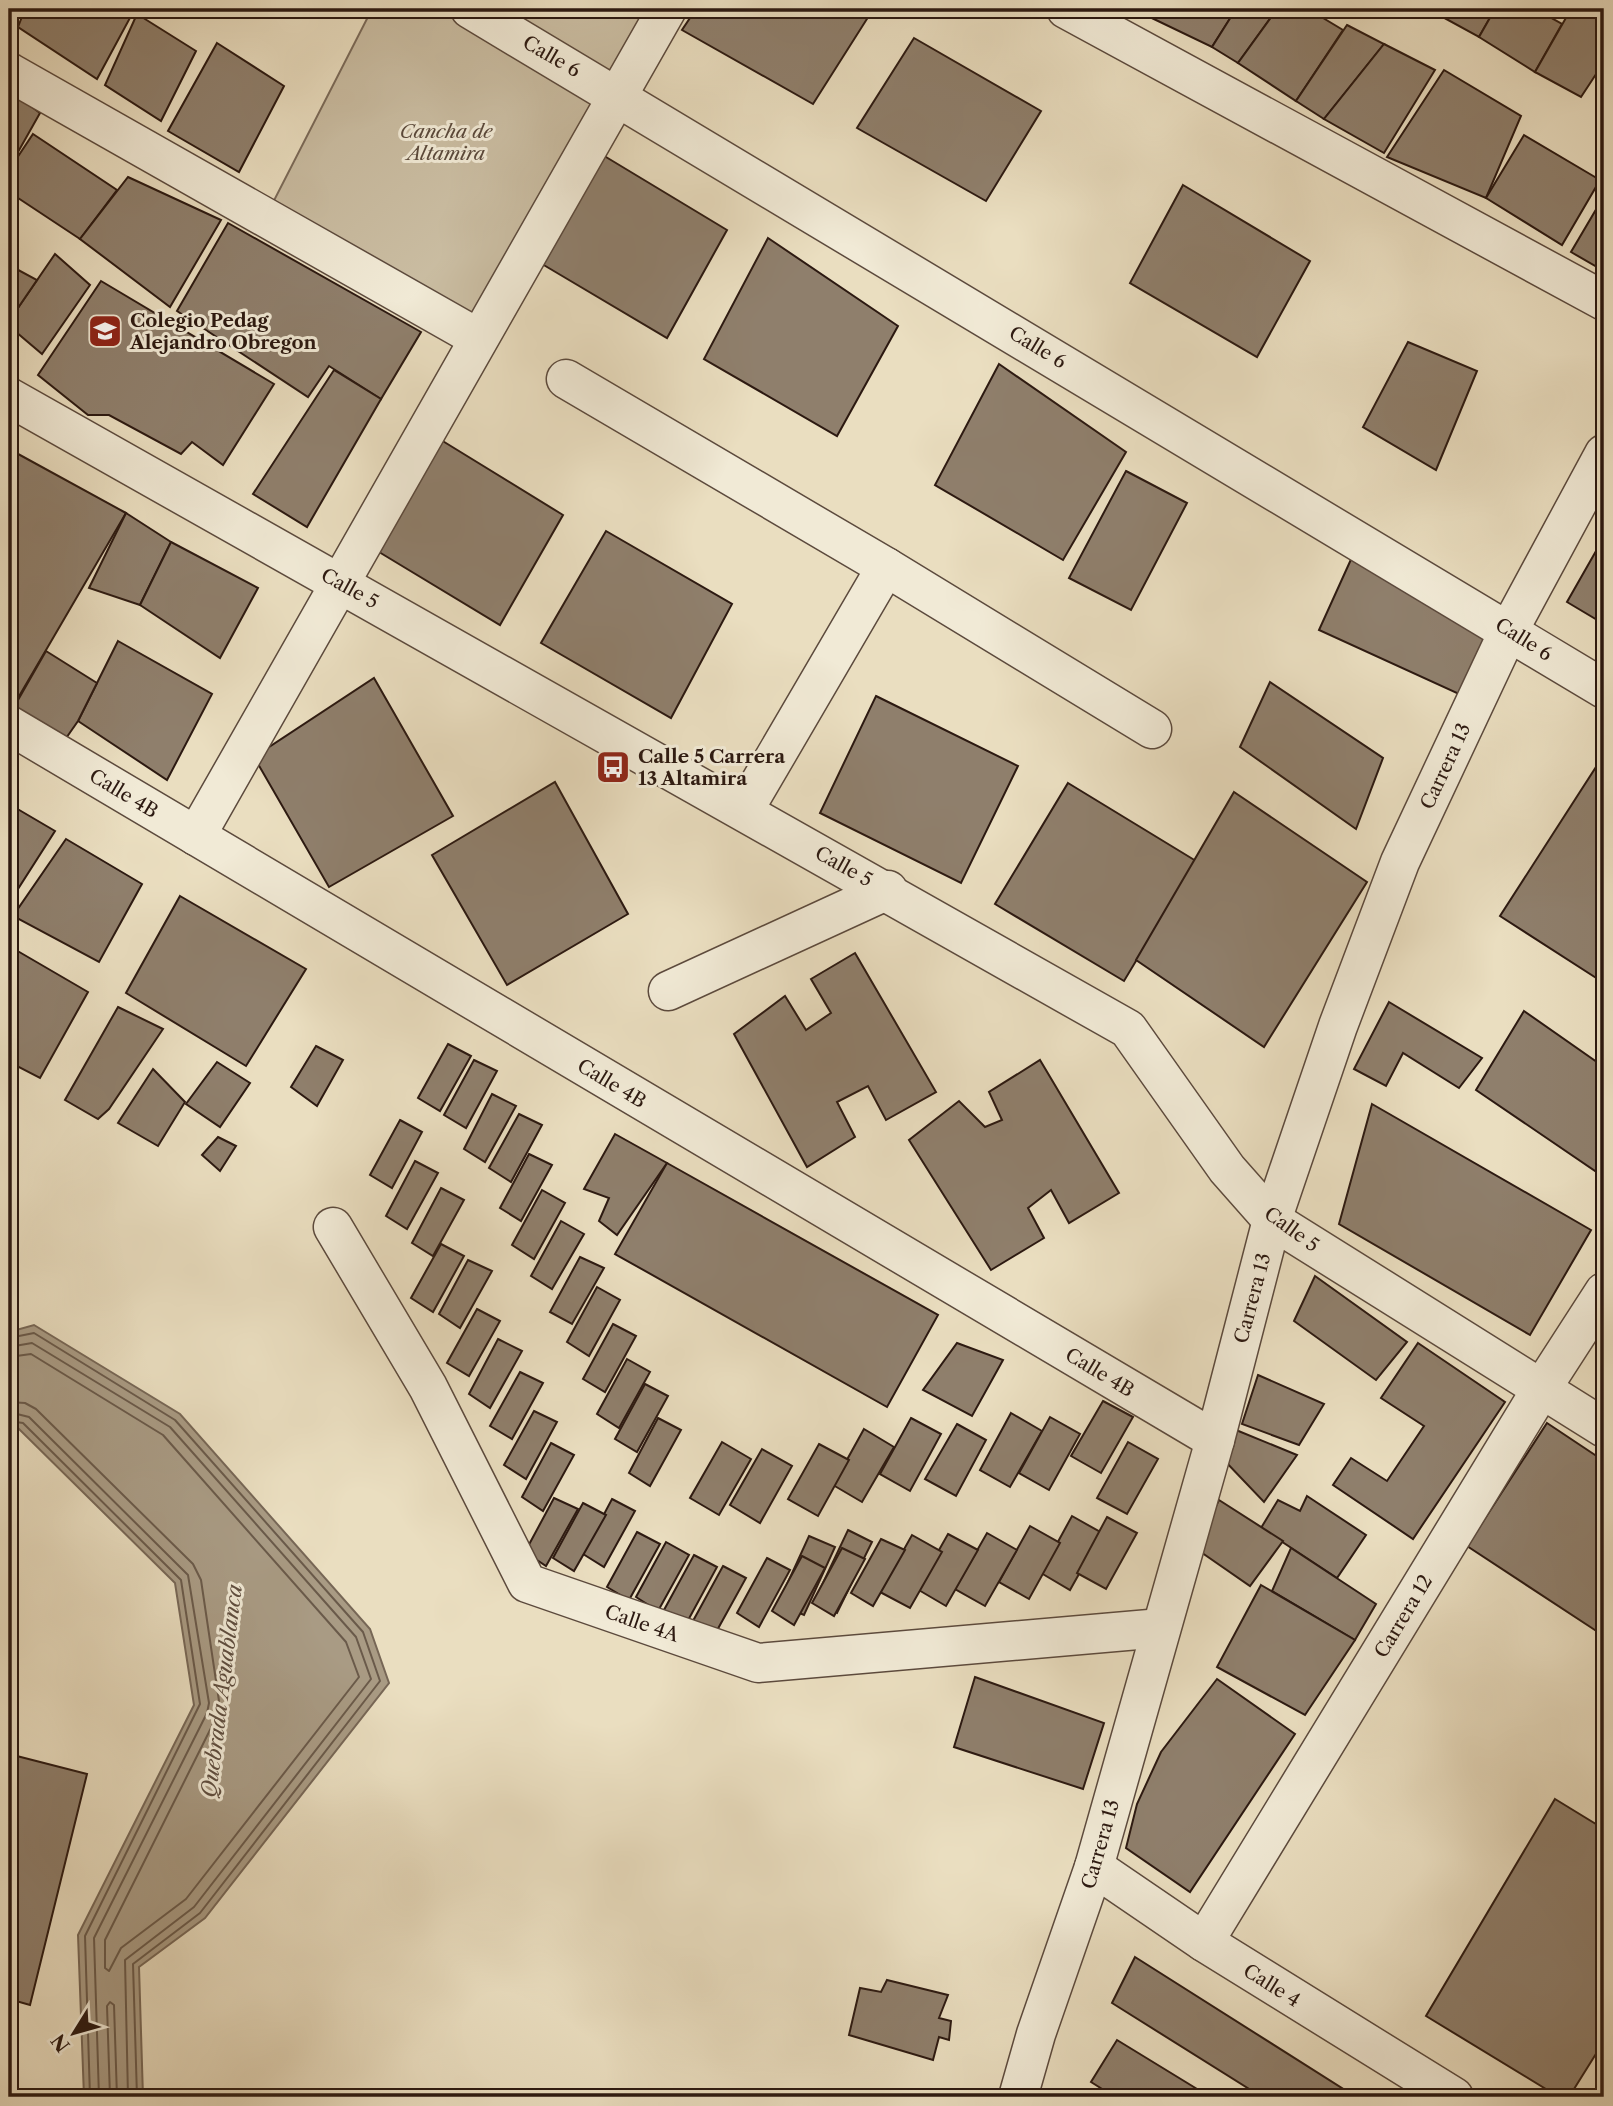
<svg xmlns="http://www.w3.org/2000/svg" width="1613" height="2106" font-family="'Libre Caslon Text',serif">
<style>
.green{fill:#cabda2;stroke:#7b6b5a;stroke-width:2}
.water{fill:#a99b84;stroke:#776756;stroke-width:2}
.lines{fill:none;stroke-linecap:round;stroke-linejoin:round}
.shore{stroke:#6a5a4a;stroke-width:2}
.building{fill:#8f7f6c;stroke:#2c1911;stroke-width:2}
.minor-casing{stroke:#5c4a3d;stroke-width:41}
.minor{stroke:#f1ead6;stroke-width:38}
.labels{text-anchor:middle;stroke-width:6;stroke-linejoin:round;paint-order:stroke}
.street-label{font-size:19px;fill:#2c1911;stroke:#f1ead6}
.park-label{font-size:19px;font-style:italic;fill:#5b4a3c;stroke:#f1ead6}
.poi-label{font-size:19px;font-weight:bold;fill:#2c1911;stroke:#f1ead6;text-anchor:start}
.water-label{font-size:21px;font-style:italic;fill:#5e4d3f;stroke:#f1ead6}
</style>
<rect width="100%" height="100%" fill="#eadec0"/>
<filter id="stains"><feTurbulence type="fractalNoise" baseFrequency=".00286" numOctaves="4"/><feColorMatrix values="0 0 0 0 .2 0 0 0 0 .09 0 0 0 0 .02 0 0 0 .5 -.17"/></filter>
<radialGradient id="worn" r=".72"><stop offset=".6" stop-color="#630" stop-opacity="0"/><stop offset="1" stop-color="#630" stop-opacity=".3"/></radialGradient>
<path class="green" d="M372,9H667L478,338L265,218Z"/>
<path class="water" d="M34,1325L180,1414L370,1629L389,1683L205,1918L139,1967L143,2097H84L78,1935L194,1705L175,1583L18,1428H9V1332Z"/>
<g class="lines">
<g class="shore">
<path d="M9,1338L34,1333L175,1420L363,1632L380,1681L200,1913L133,1964L137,2097"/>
<path d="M9,1347L32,1343L170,1427L356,1637L371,1679L194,1907L125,1960L128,2097"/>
<path d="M9,1357L31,1354L163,1435L346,1642L359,1677L186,1899L121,1948L109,1971L105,1968V1940L218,1714L219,1701L201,1580L193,1564L36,1409L25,1403L9,1402"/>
<path d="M9,1412L29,1417L188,1575L209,1703L207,1713L94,1938L99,2097"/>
<path d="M9,1421L23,1423L181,1580L200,1704L85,1936L90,2097"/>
<path d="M110,2097L107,2006L110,2002L114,2005L117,2097"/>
</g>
</g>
<g class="building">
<path d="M25,9H117L131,16L97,79L18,27Z"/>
<path d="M696,9H868L872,11L813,104L682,30Z"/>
<path d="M1133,9H1236L1212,47Z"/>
<path d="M1236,9H1277L1238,63L1212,47Z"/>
<path d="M1277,9H1308L1343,30L1296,101L1238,63Z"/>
<path d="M1428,9H1495L1479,37Z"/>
<path d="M1495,9H1535L1562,24L1535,72L1479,37Z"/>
<path d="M1571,9H1583L1604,22V62L1581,97L1535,72Z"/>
<path d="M137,14L196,51L161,121L105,85Z"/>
<path d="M1347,25L1384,44L1324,119L1296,101Z"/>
<path d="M914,38L1041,111L986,201L857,128Z"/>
<path d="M217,43L284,86L239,172L168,131Z"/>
<path d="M1384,44L1435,70L1384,153L1324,119Z"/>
<path d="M1444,70L1521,116L1486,198L1387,157Z"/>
<path d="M9,90L40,113L9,168Z"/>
<path d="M33,134L117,190L80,239L9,192V170Z"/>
<path d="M1524,135L1600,180L1562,245L1486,198Z"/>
<path d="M601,154L727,230L667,338L542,264Z"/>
<path d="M128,177L221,220L170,307L80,239Z"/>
<path d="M1183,185L1310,261L1257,357L1130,283Z"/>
<path d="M1604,196V271L1571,252Z"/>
<path d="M228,223L421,332L381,399L329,366L308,397L177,311Z"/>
<path d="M768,238L898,326L837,436L704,359Z"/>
<path d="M55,254L90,285L42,354L9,326V321Z"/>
<path d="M9,265L37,280L9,321Z"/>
<path d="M101,281L274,384L223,465L192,442L181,454L109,415H88L38,375Z"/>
<path d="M1408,342L1477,371L1436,470L1363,427Z"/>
<path d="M999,364L1126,452L1063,560L935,485Z"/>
<path d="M334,370L381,399L307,527L253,494Z"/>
<path d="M441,440L563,515L500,625L379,552Z"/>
<path d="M9,449L126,513L18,698L9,692Z"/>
<path d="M1126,471L1187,503L1131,610L1069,578Z"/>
<path d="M126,513L171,542L140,605L89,588Z"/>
<path d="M606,531L732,604L671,718L541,643Z"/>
<path d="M1604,537V624L1567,602Z"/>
<path d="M171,542L258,588L220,658L140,605Z"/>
<path d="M1353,555L1492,628L1459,694L1319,630Z"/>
<path d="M118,641L212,694L167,780L78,721Z"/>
<path d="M46,651L97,683L78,721L62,744L10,714Z"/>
<path d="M374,678L453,816L329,887L254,757Z"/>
<path d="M1270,682L1383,758L1356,829L1240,747Z"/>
<path d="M876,696L1018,766L961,883L820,813Z"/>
<path d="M1596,767L1604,773V983L1500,916Z"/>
<path d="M555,782L628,914L507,985L432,855Z"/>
<path d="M1068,783L1196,861L1124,981L995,904Z"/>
<path d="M1234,792L1367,882L1264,1047L1136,960Z"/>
<path d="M9,804L55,831L9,903Z"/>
<path d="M66,839L142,884L99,962L13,916Z"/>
<path d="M180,896L306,969L246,1066L126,993Z"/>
<path d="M9,946L88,992L40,1078L9,1062Z"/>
<path d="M855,953L936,1092L886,1120L868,1086L837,1102L855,1137L807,1167L734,1034L785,996L806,1030L831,1013L811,979Z"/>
<path d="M1389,1002L1482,1058L1459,1088L1403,1053L1386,1086L1354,1069Z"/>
<path d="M118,1007L163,1029L109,1109L98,1119L65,1100Z"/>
<path d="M1524,1011L1604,1067V1177L1476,1090Z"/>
<path d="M448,1044L471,1056L440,1111L418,1098Z"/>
<path d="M316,1046L343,1060L317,1106L291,1087Z"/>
<path d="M474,1060L497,1071L466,1128L444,1115Z"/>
<path d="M1040,1060L1119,1193L1069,1223L1051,1190L1028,1208L1044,1238L991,1270L909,1140L959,1101L985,1127L1002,1120L989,1092Z"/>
<path d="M217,1062L250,1083L220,1127L186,1104Z"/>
<path d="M153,1069L185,1102L158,1146L118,1123Z"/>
<path d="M492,1094L516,1106L485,1162L464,1149Z"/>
<path d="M1372,1104L1591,1230L1530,1335L1339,1224Z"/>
<path d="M519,1114L542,1125L511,1182L489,1168Z"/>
<path d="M400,1120L422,1132L392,1188L370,1175Z"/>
<path d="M615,1134L667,1163L617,1235L599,1221L609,1198L584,1189Z"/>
<path d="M218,1137L236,1146L220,1171L202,1155Z"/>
<path d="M529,1154L552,1165L521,1221L500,1208Z"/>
<path d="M415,1161L438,1173L407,1229L386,1216Z"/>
<path d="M667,1163L938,1315L887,1407L615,1254Z"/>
<path d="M441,1188L464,1200L433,1256L412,1243Z"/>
<path d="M542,1190L565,1203L534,1259L512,1245Z"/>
<path d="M561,1221L584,1234L552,1289L531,1276Z"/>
<path d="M441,1244L464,1256L433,1312L411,1298Z"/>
<path d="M580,1257L604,1268L572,1324L550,1312Z"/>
<path d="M468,1260L492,1271L460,1328L439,1314Z"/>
<path d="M1315,1276L1407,1342L1376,1380L1294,1321Z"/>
<path d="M597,1287L620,1300L589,1356L567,1342Z"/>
<path d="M477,1309L500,1321L469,1376L447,1363Z"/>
<path d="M613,1324L636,1336L605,1392L583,1379Z"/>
<path d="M498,1339L522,1351L490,1408L469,1394Z"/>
<path d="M957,1343L1003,1360L972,1416L923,1390Z"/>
<path d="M1418,1343L1505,1402L1413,1539L1333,1485L1351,1458L1387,1481L1424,1426L1381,1398Z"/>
<path d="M627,1359L650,1372L619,1428L597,1414Z"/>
<path d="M520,1372L543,1383L512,1439L490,1426Z"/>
<path d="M1258,1375L1324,1404L1299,1445L1242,1424Z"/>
<path d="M645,1384L668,1396L637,1452L615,1439Z"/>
<path d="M1103,1401L1133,1417L1101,1473L1071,1456Z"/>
<path d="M534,1411L557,1422L526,1479L504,1465Z"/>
<path d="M1011,1413L1042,1431L1010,1487L980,1470Z"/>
<path d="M1050,1417L1080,1434L1049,1490L1019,1473Z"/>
<path d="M658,1418L681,1430L650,1486L629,1473Z"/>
<path d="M911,1418L941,1434L910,1491L880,1474Z"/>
<path d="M1547,1423L1604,1461V1636L1467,1546Z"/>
<path d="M957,1424L986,1440L956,1496L925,1479Z"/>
<path d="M864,1429L894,1447L862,1502L833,1485Z"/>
<path d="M1236,1430L1297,1455L1264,1502L1223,1459Z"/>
<path d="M722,1442L751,1459L719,1515L690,1498Z"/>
<path d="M1128,1442L1158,1459L1127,1514L1097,1498Z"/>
<path d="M551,1443L574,1455L543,1511L522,1497Z"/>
<path d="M819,1444L849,1460L818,1516L788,1499Z"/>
<path d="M762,1449L792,1466L760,1523L730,1505Z"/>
<path d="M1307,1496L1366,1535L1337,1578L1261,1528L1278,1500L1300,1511Z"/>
<path d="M554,1498L578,1509L546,1566L525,1552Z"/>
<path d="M612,1499L635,1511L604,1567L583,1554Z"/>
<path d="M1219,1500L1283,1541L1250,1586L1195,1548Z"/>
<path d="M583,1503L606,1515L574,1571L553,1558Z"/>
<path d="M1072,1516L1102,1533L1070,1590L1041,1573Z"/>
<path d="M1107,1517L1137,1533L1106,1589L1077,1573Z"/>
<path d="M1030,1526L1060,1543L1029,1599L999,1582Z"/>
<path d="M848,1530L872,1542L837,1613L814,1602Z"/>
<path d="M637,1532L660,1544L629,1600L607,1587Z"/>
<path d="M987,1533L1017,1550L985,1606L955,1589Z"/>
<path d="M948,1534L978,1550L946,1606L917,1589Z"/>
<path d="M912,1535L942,1552L910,1608L880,1592Z"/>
<path d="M809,1536L835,1547L804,1615L778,1604Z"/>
<path d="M881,1539L905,1550L873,1606L851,1593Z"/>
<path d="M666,1542L689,1555L658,1611L636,1597Z"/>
<path d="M842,1548L865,1559L834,1616L812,1603Z"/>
<path d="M1291,1548L1376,1604L1355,1640L1272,1591Z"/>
<path d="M694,1555L717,1567L686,1624L664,1610Z"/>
<path d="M802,1556L825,1568L794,1625L772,1611Z"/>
<path d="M767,1558L790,1570L759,1627L737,1613Z"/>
<path d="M723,1566L746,1578L715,1634L693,1621Z"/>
<path d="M1261,1585L1355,1640L1305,1715L1217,1667Z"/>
<path d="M975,1677L1104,1723L1083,1789L954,1747Z"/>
<path d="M1217,1679L1295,1734L1190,1892L1126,1848L1137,1804L1161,1752Z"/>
<path d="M9,1754L87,1774L30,2005L9,1999Z"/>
<path d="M1555,1799L1604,1829V2041L1569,2097H1559L1426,2016Z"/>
<path d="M1135,1957L1356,2097H1262L1112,2003Z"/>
<path d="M887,1980L948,1995L939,2018L951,2021L949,2040L939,2037L933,2060L849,2035L860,1988L881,1992Z"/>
<path d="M1117,2040L1202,2092L1199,2097H1115L1091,2082Z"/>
</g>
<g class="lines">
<g class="minor-casing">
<g id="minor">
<path d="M470,9L1604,689"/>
<path d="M1066,9L1604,301"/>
<path d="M9,72L478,338"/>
<path d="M566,379L886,567L1152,729"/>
<path d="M9,397L1128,1029L1227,1169L1272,1220L1604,1428"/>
<path d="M9,725L1215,1440"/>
<path d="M744,810L886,567"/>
<path d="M196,836L667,9"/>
<path d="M668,991L888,890"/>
<path d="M333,1227L428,1387L527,1583L758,1663L1161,1628"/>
<path d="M1094,1867L1204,1942L1454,2097"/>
<path d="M1204,1942L1542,1388L1604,1292"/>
<path d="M1018,2097L1036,2034L1094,1867L1215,1440L1272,1220L1338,1026L1400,862L1509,630L1604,454"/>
</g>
</g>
<use href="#minor" class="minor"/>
</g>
<defs>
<g id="school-square" transform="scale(1.75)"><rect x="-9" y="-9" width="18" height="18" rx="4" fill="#8f2418" stroke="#f1ead6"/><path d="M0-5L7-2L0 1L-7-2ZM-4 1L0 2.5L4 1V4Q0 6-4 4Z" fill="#fff"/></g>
<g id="bus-square" transform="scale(1.75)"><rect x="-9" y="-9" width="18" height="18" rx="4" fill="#8f2418" stroke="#f1ead6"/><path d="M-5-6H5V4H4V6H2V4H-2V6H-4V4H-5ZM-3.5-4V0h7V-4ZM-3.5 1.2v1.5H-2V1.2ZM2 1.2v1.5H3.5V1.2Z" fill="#fff"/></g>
</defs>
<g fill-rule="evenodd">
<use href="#school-square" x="105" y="331"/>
<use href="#bus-square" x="613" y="767"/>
</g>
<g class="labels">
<g class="street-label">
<text transform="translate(552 56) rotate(30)" y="7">Calle 6</text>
<text transform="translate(1038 347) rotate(31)" y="7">Calle 6</text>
<text transform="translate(350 588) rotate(29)" y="7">Calle 5</text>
<text transform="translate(1524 639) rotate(32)" y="7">Calle 6</text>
<text transform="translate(1445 766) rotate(-65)" y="7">Carrera 13</text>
<text transform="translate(124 793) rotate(31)" y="7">Calle 4B</text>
<text transform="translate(844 866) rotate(29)" y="7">Calle 5</text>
<text transform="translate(612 1083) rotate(31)" y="7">Calle 4B</text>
<text transform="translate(1292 1229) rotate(36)" y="7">Calle 5</text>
<text transform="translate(1252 1298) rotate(-75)" y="7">Carrera 13</text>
<text transform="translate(1100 1372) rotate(31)" y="7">Calle 4B</text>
<text transform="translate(1403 1616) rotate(-59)" y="7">Carrera 12</text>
<text transform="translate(642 1623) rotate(19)" y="7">Calle 4A</text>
<text transform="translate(1100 1844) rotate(-74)" y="7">Carrera 13</text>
<text transform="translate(1272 1985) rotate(32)" y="7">Calle 4</text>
</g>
<g class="park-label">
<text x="446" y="138">Cancha de<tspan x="446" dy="22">Altamira</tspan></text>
</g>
<g class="poi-label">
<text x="130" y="327">Colegio Pedag<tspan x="130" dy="22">Alejandro Obregon</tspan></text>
<text x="638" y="763">Calle 5 Carrera<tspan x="638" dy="22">13 Altamira</tspan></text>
</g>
<g class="water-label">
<text transform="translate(222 1691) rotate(-83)" y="7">Quebrada Aguablanca</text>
</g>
</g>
<rect width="1613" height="2106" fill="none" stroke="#eadec0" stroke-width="35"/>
<rect x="10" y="10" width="1592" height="2085" fill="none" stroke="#2c1911" stroke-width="3.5"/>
<rect x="18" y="18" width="1578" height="2071" fill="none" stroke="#2c1911" stroke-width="2"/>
<g transform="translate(74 2033) rotate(233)" stroke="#f1ead6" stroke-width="5" paint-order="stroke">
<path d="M0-5L12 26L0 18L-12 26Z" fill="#2c1911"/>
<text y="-10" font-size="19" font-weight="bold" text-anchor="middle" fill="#2c1911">N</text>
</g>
<rect width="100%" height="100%" filter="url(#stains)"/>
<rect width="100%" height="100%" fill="url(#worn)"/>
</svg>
